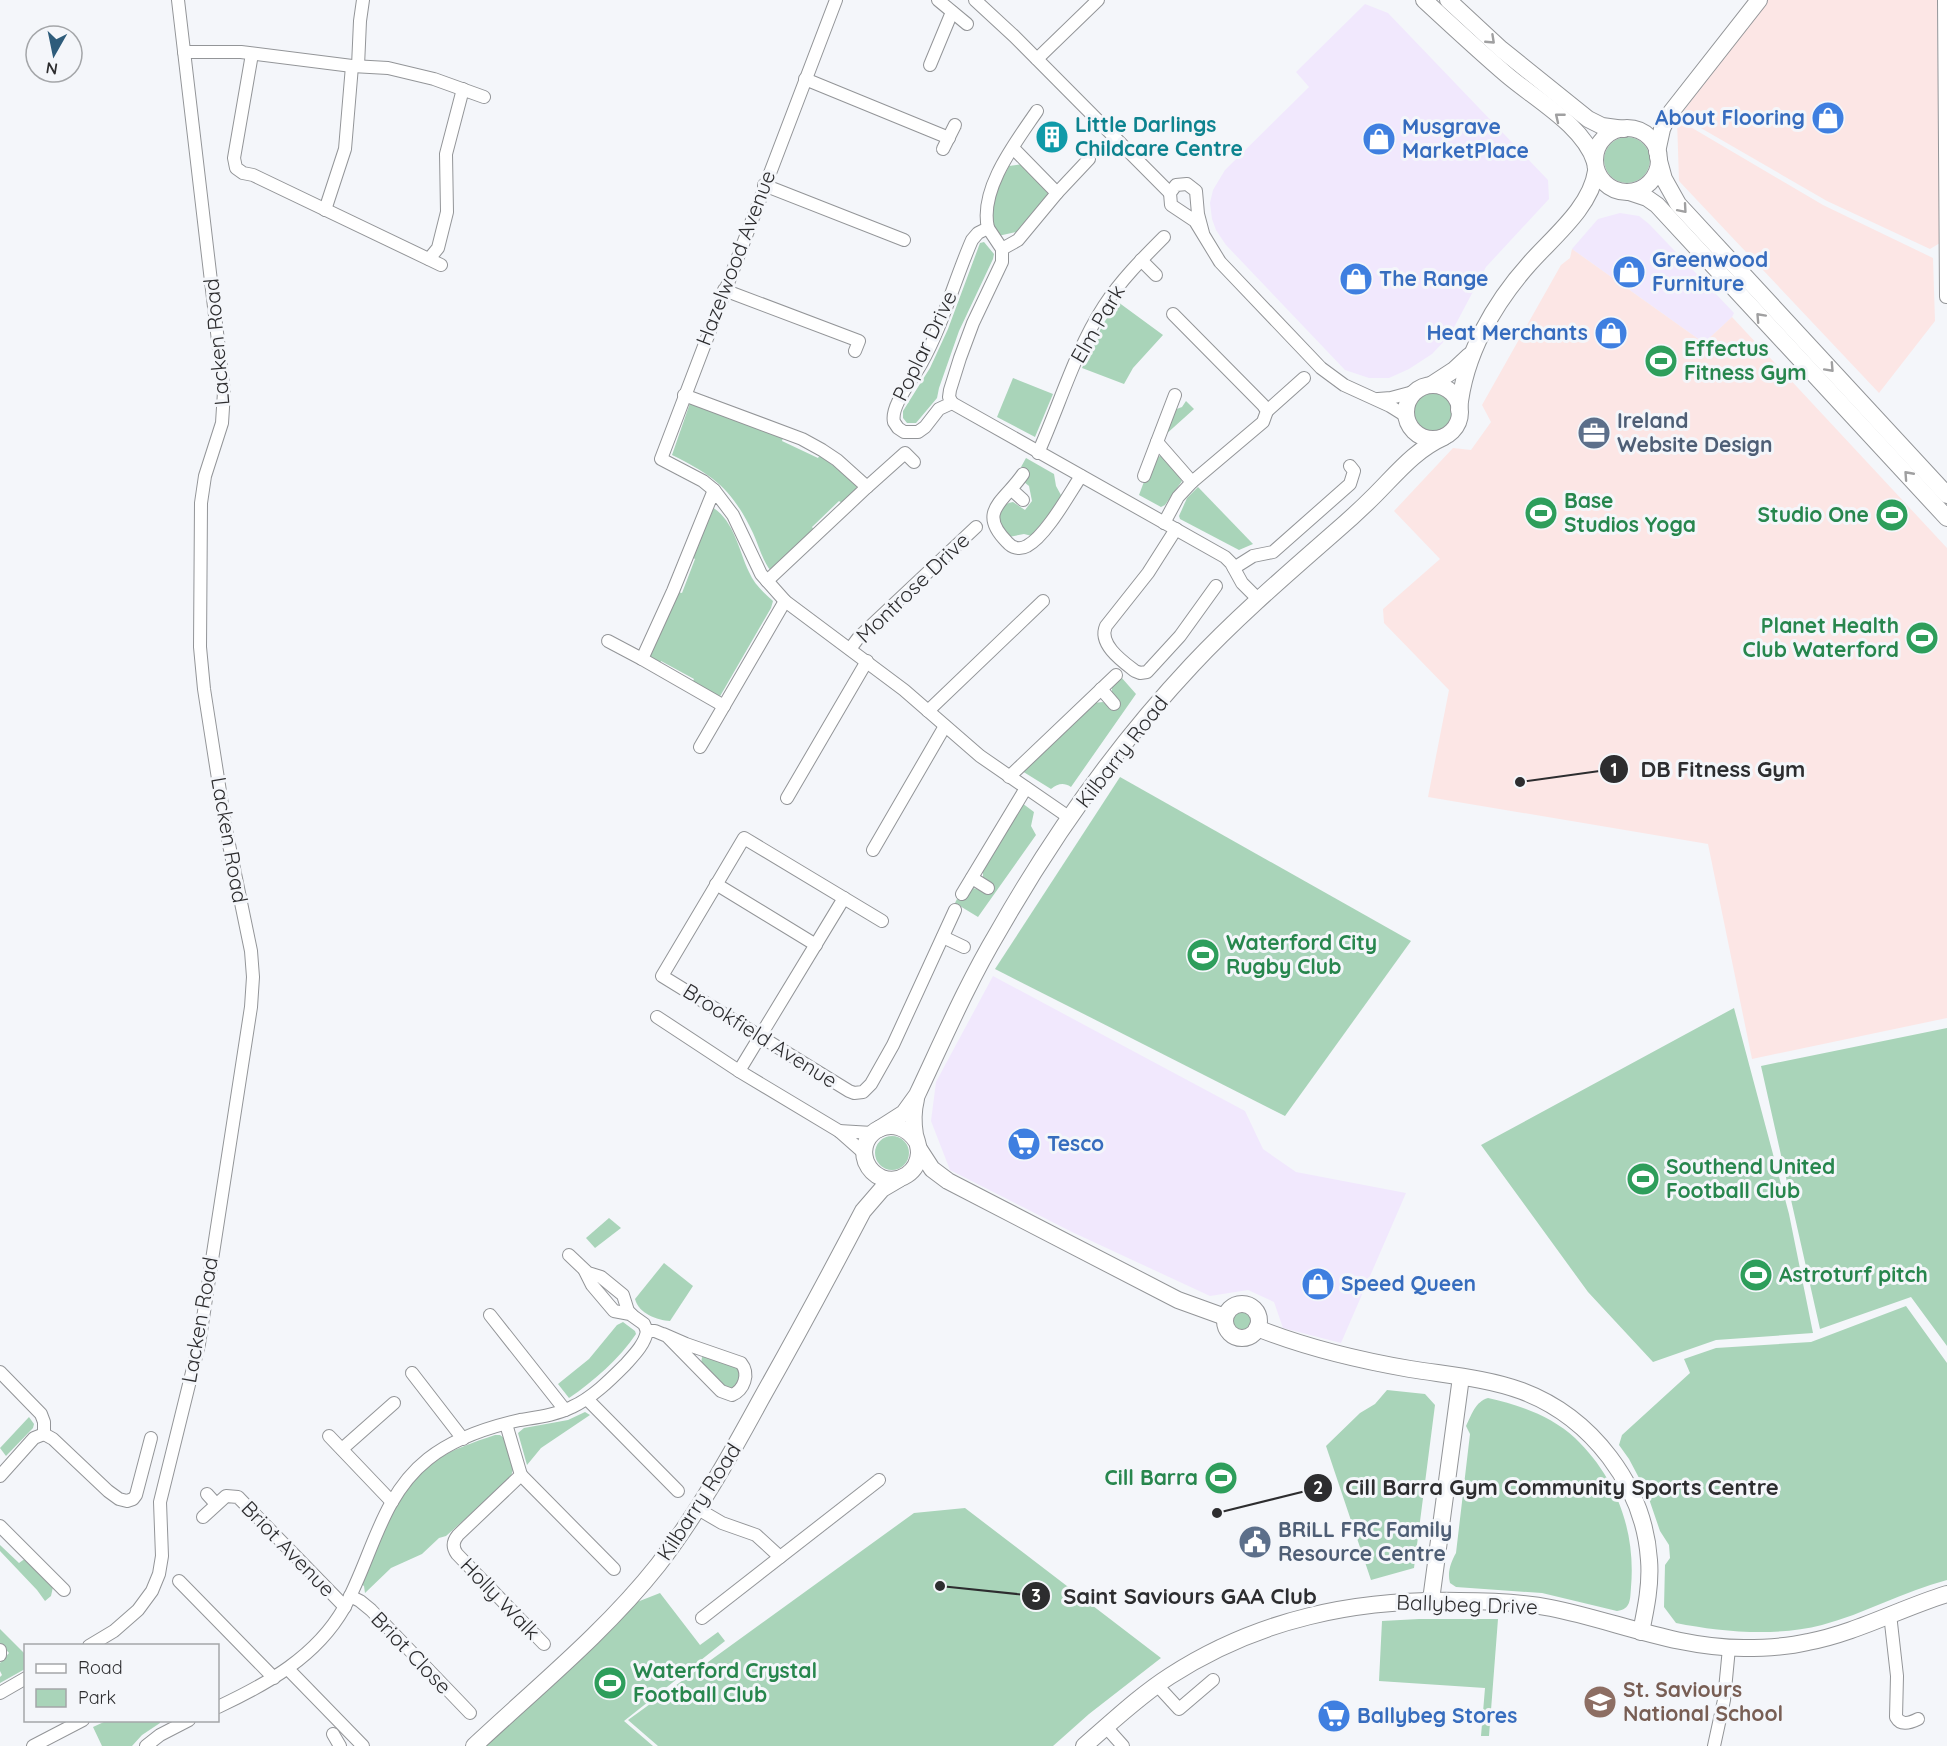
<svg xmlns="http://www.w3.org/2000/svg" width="1947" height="1746" font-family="Quicksand,sans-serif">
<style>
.commercial{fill:#f1e8fd}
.industrial{fill:#fce6e5}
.green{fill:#a9d4b9}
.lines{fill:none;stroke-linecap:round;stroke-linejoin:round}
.street-casing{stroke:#939598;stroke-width:14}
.secondary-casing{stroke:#939598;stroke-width:18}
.street{stroke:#fff;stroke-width:12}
.secondary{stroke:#fff;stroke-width:16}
.oneway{stroke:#a0a0a1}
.labels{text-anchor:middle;stroke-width:6;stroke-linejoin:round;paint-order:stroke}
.shop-label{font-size:21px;font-weight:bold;fill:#366cbe;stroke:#f4f6fa;text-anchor:start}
.culture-label{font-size:21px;font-weight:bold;fill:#0d838f;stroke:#f4f6fa;text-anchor:start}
.street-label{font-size:21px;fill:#2d2d2f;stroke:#f4f6fa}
.leisure-label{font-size:21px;font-weight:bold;fill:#27864d;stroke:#f4f6fa;text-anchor:start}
.service-label{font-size:21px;font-weight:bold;fill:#4e5e75;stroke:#f4f6fa;text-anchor:start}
.education-label{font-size:21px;font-weight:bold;fill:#785e54;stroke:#f4f6fa;text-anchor:start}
.leader{fill:none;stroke:#2d2d2f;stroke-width:2}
.callout-dot{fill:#2d2d2f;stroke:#f4f6fa;stroke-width:2}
.mark-label{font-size:18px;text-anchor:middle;font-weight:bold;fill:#fff}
.callout-label{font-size:22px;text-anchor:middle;font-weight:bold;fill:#2d2d2f;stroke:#f4f6fa;stroke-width:6;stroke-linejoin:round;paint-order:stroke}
</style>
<rect width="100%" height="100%" fill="#f4f6fa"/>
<g class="commercial">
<path d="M1365,4L1388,13L1548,180L1549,199L1486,267L1450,335L1432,354L1409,369L1389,378H1369L1345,370L1226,245L1216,230L1212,219L1210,203L1213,190L1225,170L1309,87L1296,72Z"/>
<path d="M1620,213L1639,216L1649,224L1734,313L1732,317L1704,343L1572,249L1598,219Z"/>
<path d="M993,976L1245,1111L1263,1149L1296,1172L1406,1193L1341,1343L1283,1328L1274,1302L1248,1290L1210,1296L1072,1232L950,1170L931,1121L936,1082Z"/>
</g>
<g class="industrial">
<path d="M1765,0H1937L1940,243L1930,249L1827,201L1680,116Z"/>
<path d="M1677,119L1823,205L1933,258L1935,321L1879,393L1679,181Z"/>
<path d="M1572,249L1704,343L1732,317L1947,548V1018L1752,1059L1708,844L1428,797L1449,690L1384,623L1383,609L1440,559L1394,511L1453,448L1471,450L1491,422L1482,405L1561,265L1570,258Z"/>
</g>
<g class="green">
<circle cx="1627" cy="160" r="23"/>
<path d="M1023,164L1048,191L1047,197L1016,232L998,236C981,211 997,189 1009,166Z"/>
<path d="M984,242L994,254L993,259L959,331L939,388L937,398L916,423H907L903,418V411L930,368L948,329L980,243Z"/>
<path d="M1118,302L1163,335L1133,368L1124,384L1082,368L1103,324Z"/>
<path d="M1013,378L1053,394L1035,437L997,417Z"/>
<circle cx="1433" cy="411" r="20"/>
<path d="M1186,401L1194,409L1164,436L1174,410L1182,407Z"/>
<path d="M690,403L783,438L782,441L818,458L820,455L856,484L857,489L842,503L839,501L812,527L814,530L771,571C762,560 759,546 753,533C732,489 714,476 672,455Z"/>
<path d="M1162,455L1181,475L1179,477L1182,481L1165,505L1161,507L1139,495L1145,479H1149L1156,458Z"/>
<path d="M1026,458L1054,474L1056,486L1062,497L1032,536L1024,534L1009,537L997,524C999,513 1001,504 1013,502L1025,510L1032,501L1029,486L1024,482L1029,473L1021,467Z"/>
<path d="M1198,487L1253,544L1239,550L1180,519L1179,516L1187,498Z"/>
<path d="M712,507C734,520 739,551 749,572C754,584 764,593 773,601L771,608L719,698L692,683L694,679L661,661L660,664L651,660L650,656L678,592L682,593L695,559L692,557Z"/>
<path d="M1121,677L1136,694L1071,787C1063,782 1058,784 1051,789L1022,771L1093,703L1103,702L1112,709L1119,702L1112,692V686Z"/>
<path d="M1120,777L1411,941L1285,1116L995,969Z"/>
<path d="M1022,803L1034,812L1031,826L1036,835L978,917L955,903L957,899L961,900L973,888L989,893L994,885L983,877V869Z"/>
<path d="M1734,1008L1789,1214L1813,1333L1716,1340L1653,1362L1588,1292L1481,1145Z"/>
<path d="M1947,1028V1346L1911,1297L1820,1329L1761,1066Z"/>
<circle cx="892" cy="1153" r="17"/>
<path d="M609,1218L621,1228L595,1248L586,1238Z"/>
<path d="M664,1263L693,1286L670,1321C657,1320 639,1314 635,1299Z"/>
<path d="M1906,1306L1947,1363V1580C1904,1591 1864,1614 1822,1625C1776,1637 1721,1632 1676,1623L1664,1607L1665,1565L1670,1558L1669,1545L1660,1531L1647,1493L1629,1459L1619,1445L1622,1435L1690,1373L1684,1359L1716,1348L1811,1342Z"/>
<circle cx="1242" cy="1321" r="9"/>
<path d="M623,1322L635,1331L636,1334C619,1359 594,1381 569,1398L558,1384L589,1359L617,1325Z"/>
<path d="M705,1356L737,1366L742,1373L736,1388L727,1389L701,1364L702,1357Z"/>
<path d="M1387,1390L1425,1394L1435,1405L1414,1568L1371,1580L1326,1446L1360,1413L1375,1404Z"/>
<path d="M1488,1398C1519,1405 1551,1416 1575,1438C1616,1477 1636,1531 1631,1587C1630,1600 1631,1609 1617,1611L1542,1593L1456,1587L1450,1583C1447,1572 1451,1562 1456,1553L1470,1434L1466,1426C1472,1414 1475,1402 1488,1398Z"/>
<path d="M585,1412L590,1415L541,1448L527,1465L518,1433L524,1428L568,1420Z"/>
<path d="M29,1417L34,1424L33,1428L6,1456L0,1448Z"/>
<path d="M495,1435H500L504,1438L513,1470L510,1479L446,1536L439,1538L422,1554L391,1568L365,1593L364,1586L361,1584C379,1543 395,1487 435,1461C453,1449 474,1442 495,1435Z"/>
<path d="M965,1508L1161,1658L1089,1714L1053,1746H658L628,1720L914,1513Z"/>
<path d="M0,1545L19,1563L26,1558L53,1587L51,1596L45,1601L37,1590L0,1551Z"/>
<path d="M660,1593L700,1645L718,1632L725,1641L624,1721L653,1746H482L632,1604Z"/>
<path d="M1419,1619H1498L1489,1736H1481L1485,1688L1379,1681L1382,1621Z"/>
<path d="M0,1629L26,1655L25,1669L0,1683V1677L2,1675L0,1671V1663L9,1653L0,1643Z"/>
<path d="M160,1721V1723L142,1735L132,1746H102L93,1727L106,1721Z"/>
</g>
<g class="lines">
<g class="street-casing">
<g id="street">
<path d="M938,0L967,24"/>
<path d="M975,0L1014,36L1170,193"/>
<path d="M1944,0L1946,297"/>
<path d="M184,52H241L352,66L388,68L434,79L484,97"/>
<path d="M252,54L234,158L236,168L243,173L253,175L441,265"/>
<path d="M1037,59L1098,0"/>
<path d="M930,65L952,12"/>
<path d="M358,66L360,21L363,0"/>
<path d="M805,79L949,138"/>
<path d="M1037,111C1016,142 979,189 988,228L978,233L972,240C954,281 943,325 921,364C913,379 890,406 894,422L898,428L904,432H918L925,427L939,409L952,403L949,397L950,390L960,358L973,323L1002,262V249L1018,240L1057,193L1089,159"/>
<path d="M1013,148L1057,193"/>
<path d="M943,149L955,125"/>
<path d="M764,185L904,240"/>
<path d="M325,210L345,149L352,66"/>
<path d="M988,228L1002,249"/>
<path d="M1203,233L1198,214L1196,191L1187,184L1176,185L1170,193L1171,205L1195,221L1220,262L1321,368L1344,385L1390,406L1406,416"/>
<path d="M429,259L438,248L447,212L446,154L463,89"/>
<path d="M1141,260L1156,275"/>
<path d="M724,290L859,341L855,351"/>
<path d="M1173,314L1263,405L1267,411L1263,422L1192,482"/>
<path d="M684,395L802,439L822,450L837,460L867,487L767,581"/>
<path d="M1378,399L1391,398L1417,391"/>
<path d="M952,403L1225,557L1231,563L1242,583L1258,599"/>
<path d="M1267,411L1304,378"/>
<path d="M1038,453C1060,404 1075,351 1104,306C1121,280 1142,259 1164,237"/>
<path d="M1023,474C1005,501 976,511 1007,542C1012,548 1020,550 1027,546C1046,536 1069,494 1081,476"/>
<path d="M1144,476L1157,442"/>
<path d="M867,487L905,453L914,462"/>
<path d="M714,490L703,481L661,459L836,0"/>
<path d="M1012,490L1023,500"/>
<path d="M1164,523L1178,497L1192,482L1157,442L1175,395"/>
<path d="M1176,529L1148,573L1106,626C1098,644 1122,661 1135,671L1140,673L1147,672L1180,636L1216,586"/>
<path d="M1234,568L1253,556L1273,552L1350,484L1354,471L1350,466"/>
<path d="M608,641L642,659"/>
<path d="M850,649L859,637L976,527"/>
<path d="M1101,689L1114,704"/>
<path d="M724,706L642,659L673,591L714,490L733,515L761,574L785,601L904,690L980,756L1070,818"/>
<path d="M928,711L1043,601"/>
<path d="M700,747L785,601"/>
<path d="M1009,777L1116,675"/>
<path d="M787,798L867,661"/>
<path d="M873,850L945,726"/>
<path d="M972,878L988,888"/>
<path d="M716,884L816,945"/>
<path d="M962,894L1026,788"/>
<path d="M844,898L739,1071L839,1131L865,1154"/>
<path d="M882,921L744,838L662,976L849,1091L854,1093L863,1092L871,1084L893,1045L955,910"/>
<path d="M943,937L964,947"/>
<path d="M657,1017L739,1071"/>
<path d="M839,1131L872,1133"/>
<path d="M569,1255L588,1273L601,1277L623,1295L628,1311L632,1315"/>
<path d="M585,1271L592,1285L614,1311L630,1314L644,1324L647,1331"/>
<path d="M490,1315L565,1410"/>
<path d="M647,1331H655L667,1336L721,1391L732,1395C744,1390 750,1374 741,1363L686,1344L663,1334"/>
<path d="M0,1372L41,1414L44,1422V1434"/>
<path d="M412,1373L463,1439"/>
<path d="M587,1399L678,1491"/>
<path d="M506,1424L521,1475L458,1535C453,1541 452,1547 457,1554L544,1644"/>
<path d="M44,1434L53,1439L108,1491L119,1499L127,1501L133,1499L136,1495L151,1438"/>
<path d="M329,1436L392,1502"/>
<path d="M342,1449L394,1403"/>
<path d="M521,1475L614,1569"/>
<path d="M0,1476L34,1438L44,1434"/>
<path d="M207,1494L216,1504"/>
<path d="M698,1509L722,1523L756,1535L780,1557"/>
<path d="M203,1517L226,1496L238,1497L345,1607"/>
<path d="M0,1526L64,1590"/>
<path d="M179,1581L274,1678"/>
<path d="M350,1596L360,1601L371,1610L470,1713"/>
<path d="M1890,1614L1897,1676L1896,1717C1901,1726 1910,1723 1918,1719"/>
<path d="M702,1618L879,1480"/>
<path d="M89,1646L114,1631L138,1610L152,1591L159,1574L162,1556L160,1502L199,1344L251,1007L253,977L251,951L226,830L204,689L200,647L201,503L205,476L222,423L224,392L178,0"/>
<path d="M0,1650V1655"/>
<path d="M288,1669L363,1746"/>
<path d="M1157,1685L1179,1709L1213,1680"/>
<path d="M0,1693L26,1678"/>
<path d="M218,1707C267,1684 316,1657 344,1608C372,1558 380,1497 428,1459C453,1439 489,1427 520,1420C538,1417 556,1415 572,1407C592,1398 610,1380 625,1365C634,1355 645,1344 647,1331"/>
<path d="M1106,1727L1123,1746"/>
<path d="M333,1734L340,1746"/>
<path d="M33,1746L83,1720"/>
<path d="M146,1746L160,1735L189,1720"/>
<path d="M1714,1746L1724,1700L1729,1648"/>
</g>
</g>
<g class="secondary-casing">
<g id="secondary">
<path d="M1424,0C1451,25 1479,51 1507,75C1535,99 1584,126 1595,162"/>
<path d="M1448,0L1501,49L1588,119L1602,126L1624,129"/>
<circle cx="1627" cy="160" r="32"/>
<path d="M1657,152L1662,129L1668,116L1759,0"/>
<path d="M1658,157L1664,179L1678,204L1947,495"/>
<path d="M1629,192L1647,198L1657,205L1947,518"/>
<path d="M1431,385L1454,370L1469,356"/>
<circle cx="1433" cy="412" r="27"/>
<path d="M1459,410C1464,355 1494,303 1530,263C1553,237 1591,207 1596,171"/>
<path d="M916,1099C913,1111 913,1123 915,1135C917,1141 919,1147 919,1153C918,1172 900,1184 882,1178C875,1175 869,1169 866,1162C855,1131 897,1110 917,1142"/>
<path d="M879,1129L904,1113L917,1095C943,1040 967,984 998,932C1052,837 1117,745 1192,665C1237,617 1286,575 1335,532C1349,520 1362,508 1375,495C1397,473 1415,450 1444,437"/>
<path d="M919,1149L932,1169L948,1181L1178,1300L1225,1317"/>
<circle cx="1242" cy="1321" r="17"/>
<path d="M1257,1328C1307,1348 1358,1360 1410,1369C1447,1375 1487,1378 1522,1391C1591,1417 1644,1485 1649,1560C1651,1584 1646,1608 1641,1632"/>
<path d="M1431,1600L1461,1377"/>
<path d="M474,1746C536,1688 605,1632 658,1565C698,1513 730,1456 761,1399C796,1337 830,1274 863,1211L882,1189L899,1179"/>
<path d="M1084,1746C1112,1722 1139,1696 1170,1676C1258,1619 1355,1599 1459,1601C1490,1601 1520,1602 1551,1608C1616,1621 1676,1648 1744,1648C1765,1648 1787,1647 1808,1642C1856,1633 1901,1608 1947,1594"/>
</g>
</g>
<use href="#street" class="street"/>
<use href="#secondary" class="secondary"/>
</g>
<defs><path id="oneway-chevron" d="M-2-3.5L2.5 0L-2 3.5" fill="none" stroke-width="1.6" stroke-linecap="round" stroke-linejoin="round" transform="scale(1.5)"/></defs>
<g class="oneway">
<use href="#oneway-chevron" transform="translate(1491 40) rotate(43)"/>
<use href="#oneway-chevron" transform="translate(1559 117) rotate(-141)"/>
<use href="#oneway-chevron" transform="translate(1683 209) rotate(49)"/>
<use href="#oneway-chevron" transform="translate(1760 317) rotate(-133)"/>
<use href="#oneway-chevron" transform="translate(1830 368) rotate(47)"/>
<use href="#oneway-chevron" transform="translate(1908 475) rotate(-132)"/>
</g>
<defs>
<g id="shop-disc" transform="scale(1.725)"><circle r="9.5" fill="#3f7fe0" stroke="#f4f6fa"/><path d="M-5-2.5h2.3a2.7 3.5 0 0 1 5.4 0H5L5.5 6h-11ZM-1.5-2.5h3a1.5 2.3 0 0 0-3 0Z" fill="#fff"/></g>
<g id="building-disc" transform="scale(1.725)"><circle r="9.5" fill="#0f9aa8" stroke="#f4f6fa"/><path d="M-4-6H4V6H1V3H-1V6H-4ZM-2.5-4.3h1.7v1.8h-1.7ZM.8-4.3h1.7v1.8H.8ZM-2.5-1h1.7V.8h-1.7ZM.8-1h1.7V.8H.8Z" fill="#fff"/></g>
<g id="stadium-disc" transform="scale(1.725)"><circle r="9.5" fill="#2e9e5b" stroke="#f4f6fa"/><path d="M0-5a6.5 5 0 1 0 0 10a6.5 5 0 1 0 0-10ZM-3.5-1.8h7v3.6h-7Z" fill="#fff"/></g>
<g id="office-disc" transform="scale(1.725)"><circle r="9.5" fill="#5c6f8a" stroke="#f4f6fa"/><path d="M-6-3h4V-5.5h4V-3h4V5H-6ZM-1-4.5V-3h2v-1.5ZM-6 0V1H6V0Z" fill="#fff"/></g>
<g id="supermarket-disc" transform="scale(1.725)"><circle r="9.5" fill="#3f7fe0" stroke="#f4f6fa"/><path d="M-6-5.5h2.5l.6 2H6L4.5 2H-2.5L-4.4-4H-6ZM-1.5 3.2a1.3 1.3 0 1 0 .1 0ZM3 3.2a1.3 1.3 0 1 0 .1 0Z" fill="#fff"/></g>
<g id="civic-disc" transform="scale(1.725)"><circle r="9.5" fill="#5c6f8a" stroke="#f4f6fa"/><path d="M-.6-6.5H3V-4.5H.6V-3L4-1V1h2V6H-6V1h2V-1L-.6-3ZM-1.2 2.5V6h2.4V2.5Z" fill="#fff"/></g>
<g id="school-disc" transform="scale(1.725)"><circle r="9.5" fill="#8d6e63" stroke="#f4f6fa"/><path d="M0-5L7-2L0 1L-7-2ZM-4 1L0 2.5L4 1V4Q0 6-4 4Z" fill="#fff"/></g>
</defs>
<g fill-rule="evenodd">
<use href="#shop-disc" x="1828" y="118"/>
<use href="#building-disc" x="1052" y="137"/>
<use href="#shop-disc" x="1379" y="139"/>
<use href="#shop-disc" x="1629" y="272"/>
<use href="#shop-disc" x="1356" y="279"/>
<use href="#shop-disc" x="1611" y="333"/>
<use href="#stadium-disc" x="1661" y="361"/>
<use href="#office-disc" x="1594" y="433"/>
<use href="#stadium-disc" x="1541" y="513"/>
<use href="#stadium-disc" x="1892" y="515"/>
<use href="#stadium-disc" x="1922" y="638"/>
<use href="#stadium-disc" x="1203" y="955"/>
<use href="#supermarket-disc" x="1024" y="1144"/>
<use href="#stadium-disc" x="1643" y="1179"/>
<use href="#stadium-disc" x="1756" y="1275"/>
<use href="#shop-disc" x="1318" y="1284"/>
<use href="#stadium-disc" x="1221" y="1478"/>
<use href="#civic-disc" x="1255" y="1542"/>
<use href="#stadium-disc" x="610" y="1683"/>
<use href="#school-disc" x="1600" y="1702"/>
<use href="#supermarket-disc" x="1334" y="1716"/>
</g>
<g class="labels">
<g class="shop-label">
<text x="1805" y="125" text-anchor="end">About Flooring</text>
<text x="1402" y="134">Musgrave<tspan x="1402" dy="24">MarketPlace</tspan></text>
<text x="1652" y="267">Greenwood<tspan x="1652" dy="24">Furniture</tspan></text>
<text x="1379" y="286">The Range</text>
<text x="1588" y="340" text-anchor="end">Heat Merchants</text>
<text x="1047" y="1151">Tesco</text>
<text x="1341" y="1291">Speed Queen</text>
<text x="1357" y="1723">Ballybeg Stores</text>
</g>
<g class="culture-label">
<text x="1075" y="132">Little Darlings<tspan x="1075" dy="24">Childcare Centre</tspan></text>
</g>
<g class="street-label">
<text transform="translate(736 258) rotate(-69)" y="7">Hazelwood Avenue</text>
<text transform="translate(1098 324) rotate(-60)" y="7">Elm Park</text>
<text transform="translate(217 342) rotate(-95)" y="7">Lacken Road</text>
<text transform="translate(925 346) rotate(-64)" y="7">Poplar Drive</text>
<text transform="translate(913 588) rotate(-44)" y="7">Montrose Drive</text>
<text transform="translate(1122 752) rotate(-52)" y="7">Kilbarry Road</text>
<text transform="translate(229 840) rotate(80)" y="7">Lacken Road</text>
<text transform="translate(760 1036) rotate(32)" y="7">Brookfield Avenue</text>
<text transform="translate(200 1320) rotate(-80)" y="7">Lacken Road</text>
<text transform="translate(699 1502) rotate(-57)" y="7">Kilbarry Road</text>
<text transform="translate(288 1549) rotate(46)" y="7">Briot Avenue</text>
<text transform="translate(500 1599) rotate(46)" y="7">Holly Walk</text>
<text transform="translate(1467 1605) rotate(2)" y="7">Ballybeg Drive</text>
<text transform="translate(411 1653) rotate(46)" y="7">Briot Close</text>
</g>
<g class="leisure-label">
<text x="1684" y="356">Effectus<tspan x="1684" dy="24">Fitness Gym</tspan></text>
<text x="1564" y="508">Base<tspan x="1564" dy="24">Studios Yoga</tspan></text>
<text x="1869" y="522" text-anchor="end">Studio One</text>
<text x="1899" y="633" text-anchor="end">Planet Health<tspan x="1899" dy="24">Club Waterford</tspan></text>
<text x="1226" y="950">Waterford City<tspan x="1226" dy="24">Rugby Club</tspan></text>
<text x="1666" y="1174">Southend United<tspan x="1666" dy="24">Football Club</tspan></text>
<text x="1779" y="1282">Astroturf pitch</text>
<text x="1198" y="1485" text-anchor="end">Cill Barra</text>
<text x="633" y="1678">Waterford Crystal<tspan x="633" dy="24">Football Club</tspan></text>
</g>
<g class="service-label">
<text x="1617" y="428">Ireland<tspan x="1617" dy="24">Website Design</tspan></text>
<text x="1278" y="1537">BRiLL FRC Family<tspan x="1278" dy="24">Resource Centre</tspan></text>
</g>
<g class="education-label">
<text x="1623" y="1697">St. Saviours<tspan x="1623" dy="24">National School</tspan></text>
</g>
</g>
<path class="leader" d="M1520 782L1614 769M1217 1513L1318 1488M940 1586L1036 1596"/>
<g class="callout-dot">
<circle cx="1520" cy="782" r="6"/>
<circle cx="1217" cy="1513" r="6"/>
<circle cx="940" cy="1586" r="6"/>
<circle cx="1614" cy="769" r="15"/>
<circle cx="1318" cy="1488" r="15"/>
<circle cx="1036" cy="1596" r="15"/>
</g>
<g class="mark-label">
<text x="1614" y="776">1</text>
<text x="1318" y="1494">2</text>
<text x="1036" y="1602">3</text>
</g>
<g class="callout-label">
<text x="1723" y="777">DB Fitness Gym</text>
<text x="1562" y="1495">Cill Barra Gym Community Sports Centre</text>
<text x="1190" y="1604">Saint Saviours GAA Club</text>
</g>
<rect x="24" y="1644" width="195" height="78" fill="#f4f6fa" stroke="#a4a6a9" stroke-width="1.5"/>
<rect x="36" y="1664" width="30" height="9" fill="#ffffff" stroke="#a4a6a9" stroke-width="1.5"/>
<text x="78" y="1674" font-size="18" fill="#2d2d2f">Road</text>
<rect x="36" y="1689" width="30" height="18" fill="#a9d4b9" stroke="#a4a6a9" stroke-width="1.5"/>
<text x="78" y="1704" font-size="18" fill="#2d2d2f">Park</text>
<g transform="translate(54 54) rotate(189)"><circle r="28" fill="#f4f6fa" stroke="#a4a6a9" stroke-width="1.5"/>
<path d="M0-4.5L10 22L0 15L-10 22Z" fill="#2e5c7b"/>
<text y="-9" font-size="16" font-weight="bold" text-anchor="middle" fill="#2d2d2f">N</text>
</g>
</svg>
